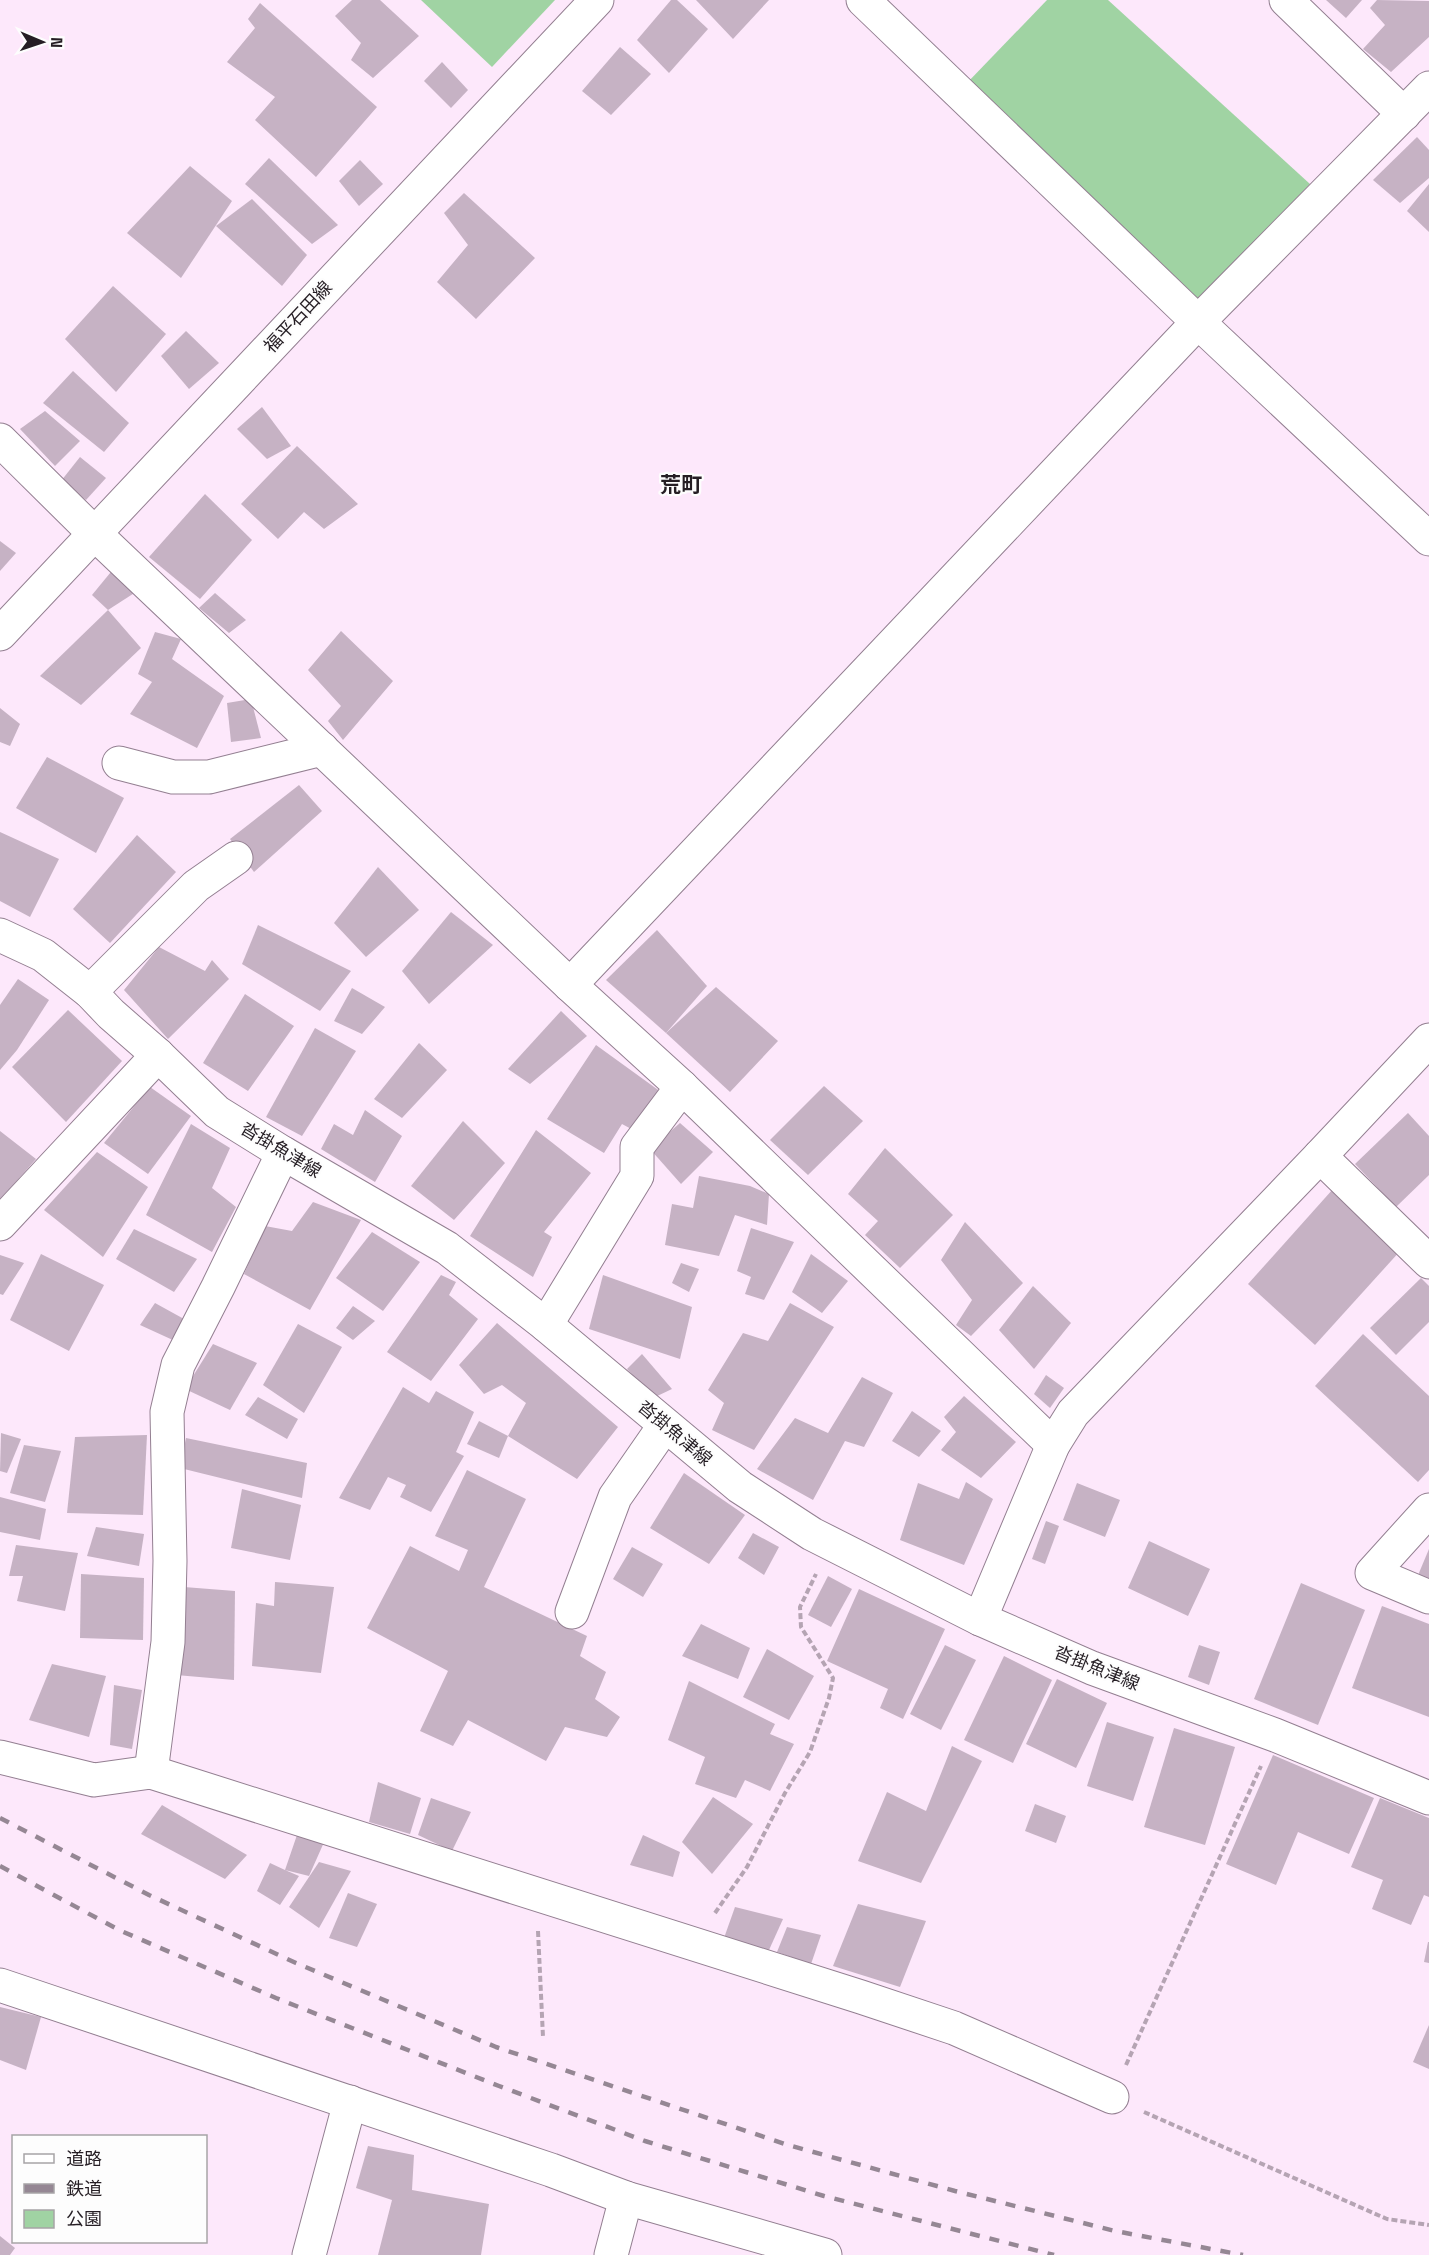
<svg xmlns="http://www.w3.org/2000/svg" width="1429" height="2255" font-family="'Space Grotesk','Noto Sans JP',sans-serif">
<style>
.green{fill:#a0d3a3}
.building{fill:#c6b2c4}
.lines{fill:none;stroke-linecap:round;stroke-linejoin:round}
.minor-casing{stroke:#937f91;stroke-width:35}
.major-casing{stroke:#937f91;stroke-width:35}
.path{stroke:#b5a4b3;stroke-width:4;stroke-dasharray:6 3;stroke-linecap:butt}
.minor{stroke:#fff;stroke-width:33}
.major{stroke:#fff;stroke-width:33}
.rail{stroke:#958794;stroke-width:4.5;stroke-dasharray:10 10;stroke-linecap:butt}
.labels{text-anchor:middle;stroke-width:4.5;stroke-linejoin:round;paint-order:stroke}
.street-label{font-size:18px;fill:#251e24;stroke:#fdfdfd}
.quarter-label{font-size:21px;font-weight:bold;fill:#251e24;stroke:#fdfdfd}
</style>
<rect width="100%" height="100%" fill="#fde8fb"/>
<g class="green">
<path d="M421,0H555L492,67Z"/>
<path d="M1047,0H1108L1310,184L1197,304L966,84Z"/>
</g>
<g class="building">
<path d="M352,0H380L419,36L373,78L351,60L361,43L335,16Z"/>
<path d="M671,0H677L708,29L669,73L637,40Z"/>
<path d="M696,0H769L733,39Z"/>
<path d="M1326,0H1362L1346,18Z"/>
<path d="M1377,0L1429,1V37L1391,72L1363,49L1385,25L1370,8Z"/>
<path d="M260,3L377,107L316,177L255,120L275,97L227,62L255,28L248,19Z"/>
<path d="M620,47L651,74L611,115L582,91Z"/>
<path d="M442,62L468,90L451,108L424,81Z"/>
<path d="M1417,137L1429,150V178L1400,203L1373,180Z"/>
<path d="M269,158L338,225L312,244L245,184Z"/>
<path d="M360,160L383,184L359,206L339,181Z"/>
<path d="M190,166L232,201L181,278L127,233Z"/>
<path d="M1429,184V232L1407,211Z"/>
<path d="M464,193L535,258L476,319L437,282L468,245L444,213Z"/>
<path d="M252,199L307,255L282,286L216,226Z"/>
<path d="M113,286L166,334L116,392L65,339Z"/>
<path d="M186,331L219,363L189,389L161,356Z"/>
<path d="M73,371L129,423L104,452L43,403Z"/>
<path d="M262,407L291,446L267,459L237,429Z"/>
<path d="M45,411L80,441L55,466L20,429Z"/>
<path d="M297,446L358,504L324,529L304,512L278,539L241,504Z"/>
<path d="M80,457L106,478L86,500L61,481Z"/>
<path d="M205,494L252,540L200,599L149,557Z"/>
<path d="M0,541L16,553L0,571Z"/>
<path d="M115,567L139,590L108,610L92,595Z"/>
<path d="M215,593L246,620L229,633L199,608Z"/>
<path d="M108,610L141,648L81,705L40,676Z"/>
<path d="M341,631L393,681L343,740L328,721L341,706L308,670Z"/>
<path d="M155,632L181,639L172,659L224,696L197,748L130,714L152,682L138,674Z"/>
<path d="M251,699L261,738L231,742L227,703Z"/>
<path d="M0,708L20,724L10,746L0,742Z"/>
<path d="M47,757L124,798L96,853L16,808Z"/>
<path d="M299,785L322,811L254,872L230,839Z"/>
<path d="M0,832L59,859L30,917L0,901Z"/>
<path d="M137,835L176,872L110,943L73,909Z"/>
<path d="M378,867L419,910L366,957L334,923Z"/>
<path d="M451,912L493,945L429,1004L402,971Z"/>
<path d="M258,925L351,971L320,1011L242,964Z"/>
<path d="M657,930L707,986L666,1033L606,980Z"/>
<path d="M159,947L205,971L212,960L229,979L168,1039L124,990Z"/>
<path d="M18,979L49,1000L17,1050L0,1070V1005Z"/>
<path d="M716,987L778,1041L730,1092L666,1033Z"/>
<path d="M352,988L385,1007L362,1034L334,1021Z"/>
<path d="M245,994L294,1026L248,1091L203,1063Z"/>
<path d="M68,1010L122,1061L66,1122L12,1067Z"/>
<path d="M561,1011L587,1036L530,1084L508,1069Z"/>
<path d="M315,1028L356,1051L302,1136L266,1117Z"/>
<path d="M419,1043L447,1070L402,1118L374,1099Z"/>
<path d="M596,1045L661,1092L635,1131L622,1124L604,1153L547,1119Z"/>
<path d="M824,1086L863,1121L808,1175L770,1140Z"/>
<path d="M150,1087L191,1116L148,1174L104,1143Z"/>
<path d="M365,1110L402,1136L375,1182L321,1149L334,1124L353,1135Z"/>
<path d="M1408,1113L1429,1136V1175L1396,1207L1355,1164Z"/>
<path d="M463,1121L505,1163L454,1220L411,1186Z"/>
<path d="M680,1123L713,1152L681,1184L650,1149Z"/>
<path d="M191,1124L230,1148L212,1188L236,1207L212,1252L146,1215Z"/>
<path d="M536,1130L591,1173L544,1232L552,1237L533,1277L470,1236Z"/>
<path d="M0,1131L36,1159L0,1200Z"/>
<path d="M885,1148L953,1215L900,1268L865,1235L878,1221L848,1194Z"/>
<path d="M97,1152L148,1187L103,1257L44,1210Z"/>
<path d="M699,1176L750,1186L769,1194L767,1225L735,1215L719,1256L665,1245L672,1204L693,1208Z"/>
<path d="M1333,1189L1401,1250L1315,1345L1248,1284Z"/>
<path d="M313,1202L361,1220L310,1310L244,1274L265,1226L292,1231Z"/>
<path d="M965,1222L1023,1283L971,1336L956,1325L972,1300L941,1260Z"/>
<path d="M751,1228L794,1242L764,1300L745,1294L751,1277L737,1271Z"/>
<path d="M134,1229L197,1259L174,1292L116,1259Z"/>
<path d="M372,1232L420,1262L383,1311L336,1278Z"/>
<path d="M41,1254L104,1285L69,1351L10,1320Z"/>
<path d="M811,1254L848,1281L822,1313L792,1292Z"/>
<path d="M0,1255L24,1263L3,1295L0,1294Z"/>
<path d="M681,1263L699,1269L689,1292L672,1283Z"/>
<path d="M441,1275L456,1282L449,1295L478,1319L431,1381L387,1352Z"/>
<path d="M603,1275L692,1307L680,1359L589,1329Z"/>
<path d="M1421,1278L1429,1286V1322L1396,1355L1370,1328Z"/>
<path d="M1033,1286L1071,1323L1034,1369L999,1330Z"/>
<path d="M155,1303L184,1319L175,1341L140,1325Z"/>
<path d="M790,1303L834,1327L754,1450L712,1430L724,1403L708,1390L743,1333L768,1341Z"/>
<path d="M353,1306L375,1321L353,1340L336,1328Z"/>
<path d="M497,1323L618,1427L577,1479L508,1436L526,1403L502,1385L484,1394L459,1365Z"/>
<path d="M298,1324L342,1347L304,1413L263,1385Z"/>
<path d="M1363,1334L1429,1396V1470L1418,1482L1315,1386Z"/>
<path d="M213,1344L257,1363L230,1410L185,1389Z"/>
<path d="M642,1354L672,1389L653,1398L627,1369Z"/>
<path d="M1046,1375L1064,1388L1050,1408L1034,1394Z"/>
<path d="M862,1377L893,1393L864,1447L845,1441L813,1500L757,1469L795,1418L828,1433Z"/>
<path d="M403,1387L429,1403L436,1391L474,1412L456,1452L464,1456L431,1512L400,1497L406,1485L388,1477L370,1510L339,1498Z"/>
<path d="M964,1396L1016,1442L981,1478L941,1450L956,1432L944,1417Z"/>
<path d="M258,1397L298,1419L287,1439L245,1415Z"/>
<path d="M912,1411L941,1431L919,1457L892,1441Z"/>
<path d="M479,1421L508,1436L499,1458L467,1444Z"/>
<path d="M1,1433L21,1439L7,1473L0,1471Z"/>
<path d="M147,1435L143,1515L67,1513L75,1437Z"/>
<path d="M186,1438L307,1463L302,1498L180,1468Z"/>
<path d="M24,1445L61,1451L45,1502L10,1493Z"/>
<path d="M467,1470L526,1499L484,1587L587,1636L580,1656L606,1672L595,1699L620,1717L607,1737L565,1727L546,1761L468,1720L453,1746L420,1731L448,1671L367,1628L410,1546L459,1571L468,1550L435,1536Z"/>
<path d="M684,1473L745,1515L709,1564L650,1528Z"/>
<path d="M966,1482L993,1499L964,1565L900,1540L918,1483L959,1499Z"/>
<path d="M1077,1483L1120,1500L1105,1537L1063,1520Z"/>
<path d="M242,1489L301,1505L290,1560L231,1548Z"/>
<path d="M0,1497L46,1509L40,1540L0,1532Z"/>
<path d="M1046,1521L1059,1526L1045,1564L1032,1559Z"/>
<path d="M96,1527L144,1534L139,1566L87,1556Z"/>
<path d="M753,1533L779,1547L764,1575L738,1558Z"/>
<path d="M1149,1541L1210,1569L1188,1616L1128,1588Z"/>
<path d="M16,1545L78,1553L65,1611L17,1601L23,1576H9Z"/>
<path d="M632,1547L663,1564L643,1597L613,1579Z"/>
<path d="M1429,1549V1586L1416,1580Z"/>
<path d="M81,1574L144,1578L143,1640L80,1638Z"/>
<path d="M828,1576L852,1589L831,1627L808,1615Z"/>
<path d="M275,1582L334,1587L321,1673L252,1666L256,1603L274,1606Z"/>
<path d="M1301,1583L1365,1610L1318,1725L1254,1699Z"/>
<path d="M184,1587L235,1591L234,1680L176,1675Z"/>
<path d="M859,1589L945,1629L903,1719L880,1708L888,1689L827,1661Z"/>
<path d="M1382,1606L1429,1624V1717L1352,1688Z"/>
<path d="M701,1624L750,1648L738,1679L682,1656Z"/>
<path d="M945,1645L976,1660L941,1730L910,1714Z"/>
<path d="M1199,1645L1220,1652L1209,1685L1188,1677Z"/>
<path d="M767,1649L814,1676L789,1720L743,1697Z"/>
<path d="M1004,1656L1052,1680L1013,1763L964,1740Z"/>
<path d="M52,1664L106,1676L89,1737L29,1720Z"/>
<path d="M1057,1679L1107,1703L1076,1768L1026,1744Z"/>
<path d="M689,1681L775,1724L770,1734L794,1744L770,1791L745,1780L736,1798L695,1784L705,1757L668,1740Z"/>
<path d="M114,1685L142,1690L132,1749L110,1745Z"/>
<path d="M1107,1722L1154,1737L1133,1801L1087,1786Z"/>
<path d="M1174,1728L1235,1747L1205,1845L1144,1827Z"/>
<path d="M952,1746L982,1761L921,1883L858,1861L887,1792L926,1811Z"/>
<path d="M1273,1755L1374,1798L1349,1854L1298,1832L1276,1885L1226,1864Z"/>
<path d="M378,1782L421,1798L410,1834L369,1822Z"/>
<path d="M713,1797L753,1824L712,1874L682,1842Z"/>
<path d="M431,1798L471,1812L452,1851L418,1835Z"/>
<path d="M1380,1798L1429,1818V1897L1424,1895L1411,1925L1372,1909L1383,1880L1351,1867Z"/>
<path d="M1035,1804L1066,1816L1056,1843L1025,1831Z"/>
<path d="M162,1805L247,1855L225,1879L141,1834Z"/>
<path d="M297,1835L325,1840L309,1876L285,1870L299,1876L280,1905L257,1891L270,1863L285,1870Z"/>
<path d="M643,1835L680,1852L673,1877L630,1865Z"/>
<path d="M319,1862L351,1871L319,1928L289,1907Z"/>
<path d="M348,1893L377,1904L357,1947L329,1938Z"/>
<path d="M858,1904L926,1921L900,1987L833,1966Z"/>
<path d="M735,1907L783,1919L769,1950L724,1938Z"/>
<path d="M787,1927L821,1935L811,1964L777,1952Z"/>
<path d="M1428,1942H1429V1963L1424,1962Z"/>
<path d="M0,2007L41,2017L26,2070L0,2060Z"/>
<path d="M1429,2025V2069L1413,2062Z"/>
<path d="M368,2146L414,2155L412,2190L489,2204L481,2255H378L392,2200L356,2188Z"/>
<path d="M0,2236L15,2248L10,2255H0Z"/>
</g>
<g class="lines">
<g class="minor-casing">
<g id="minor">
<path d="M863,0L1198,322L1429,539"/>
<path d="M1286,0L1404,114"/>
<path d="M0,440L94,533L570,985L682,1087L1053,1445"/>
<path d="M119,763L173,777H209L322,749"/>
<path d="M570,985L1198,322L1429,88"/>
<path d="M90,992L196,886L236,858"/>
<path d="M1320,1156L1429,1262"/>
<path d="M0,1224L158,1055"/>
<path d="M546,1325L637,1176V1147L682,1087"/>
<path d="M1429,1510L1372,1573L1429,1597"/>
<path d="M572,1612L615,1497L665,1425"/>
<path d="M980,1619L1053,1445L1073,1413L1320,1156L1429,1040"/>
<path d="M0,1757L94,1780L151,1772L861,1997L954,2028L1112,2097"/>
<path d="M151,1772L168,1642L170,1561L167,1412L178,1365L218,1287L283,1153"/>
<path d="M0,1985L551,2170L626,2198L825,2255"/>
<path d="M309,2255L350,2102"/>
<path d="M611,2255L626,2198"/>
</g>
</g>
<g class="major-casing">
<g id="major">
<path d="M0,634L597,0"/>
<path d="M0,935L43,955L90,992L111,1014L158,1055L217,1112L283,1153L447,1248L546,1325L740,1487L812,1534L980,1619L1092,1668L1275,1735L1429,1798"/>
</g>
</g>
<g class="path">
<path d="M715,1913L747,1867L785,1793L810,1752L829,1698L833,1678L801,1627L800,1607L816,1574"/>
<path d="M538,1931L543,2037"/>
<path d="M1126,2065L1261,1766"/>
<path d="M1144,2112L1387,2219L1429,2225"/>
</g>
<use href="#minor" class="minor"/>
<use href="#major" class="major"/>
<g class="rail">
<path d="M0,1818L149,1895L296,1963L496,2047L788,2145L955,2191L1115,2231L1243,2255"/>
<path d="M0,1866L119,1930L276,1998L499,2086L645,2141L824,2196L1054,2255"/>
</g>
</g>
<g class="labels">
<g class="street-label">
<text transform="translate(298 317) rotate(-47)" y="6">福平石田線</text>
<text transform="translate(281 1150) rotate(31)" y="6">沓掛魚津線</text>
<text transform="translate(675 1433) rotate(40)" y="6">沓掛魚津線</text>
<text transform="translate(1097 1668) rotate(22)" y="6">沓掛魚津線</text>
</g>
<g class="quarter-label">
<text x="681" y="492">荒町</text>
</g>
</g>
<rect x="12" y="2135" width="195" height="108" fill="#fdfdfd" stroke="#a7a4a6" stroke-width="1.5"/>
<rect x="24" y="2154" width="30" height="9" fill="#ffffff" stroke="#a7a4a6" stroke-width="1.5"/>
<text x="66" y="2165" font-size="18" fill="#251e24">道路</text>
<rect x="24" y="2184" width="30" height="9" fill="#958794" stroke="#a7a4a6" stroke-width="1.5"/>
<text x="66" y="2195" font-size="18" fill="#251e24">鉄道</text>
<rect x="24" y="2210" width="30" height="18" fill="#a0d3a3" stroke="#a7a4a6" stroke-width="1.5"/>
<text x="66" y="2225" font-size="18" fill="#251e24">公園</text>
<g transform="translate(42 42) rotate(92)" stroke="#fdfdfd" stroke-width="4.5" paint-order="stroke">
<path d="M0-4.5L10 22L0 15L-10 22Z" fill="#251e24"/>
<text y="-9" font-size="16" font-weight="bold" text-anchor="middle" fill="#251e24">N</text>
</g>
</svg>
